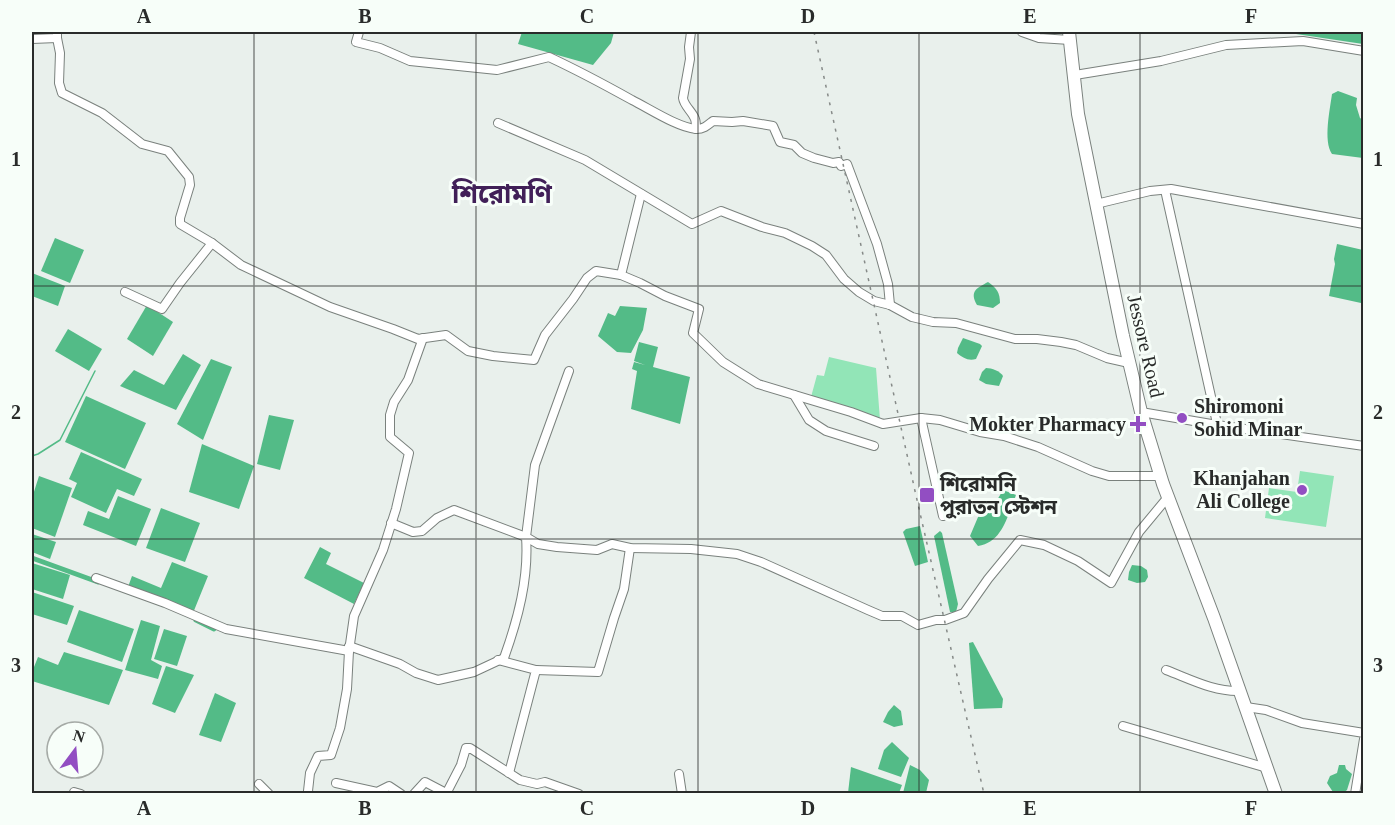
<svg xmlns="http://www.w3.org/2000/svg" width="1395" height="825" font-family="'Times New Roman','Noto Sans Bengali',serif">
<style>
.green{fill:#92e5b7}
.water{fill:#53bb87}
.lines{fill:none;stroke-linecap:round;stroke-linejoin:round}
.stream{stroke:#53bb87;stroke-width:1.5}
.canal{stroke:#53bb87;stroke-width:5}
.minor-casing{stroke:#7a817d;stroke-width:10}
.highway-casing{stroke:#7a817d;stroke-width:14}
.minor{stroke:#fff;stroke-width:8}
.highway{stroke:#fff;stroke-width:12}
.rail{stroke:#868a88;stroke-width:1.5;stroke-dasharray:3 6;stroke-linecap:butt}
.grid{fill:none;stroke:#292b2a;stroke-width:1.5;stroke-opacity:0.55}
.poi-dot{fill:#924ec2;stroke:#f7fef9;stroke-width:2}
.labels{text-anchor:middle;stroke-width:6;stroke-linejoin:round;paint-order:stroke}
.street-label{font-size:20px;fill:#292b2a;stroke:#f7fef9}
.poi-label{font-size:20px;font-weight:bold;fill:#292b2a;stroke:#f7fef9;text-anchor:start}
.district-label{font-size:26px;font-weight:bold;fill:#412058;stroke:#f7fef9}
.neatline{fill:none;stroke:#292b2a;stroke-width:2}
.grid-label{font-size:20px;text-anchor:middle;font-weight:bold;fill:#292b2a}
</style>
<rect width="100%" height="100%" fill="#e9f0ec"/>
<g class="green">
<path d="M829,357L876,368L880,420L811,397L817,375L824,376Z"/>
<path d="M1300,471L1334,476L1326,527L1265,518L1269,488L1297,492Z"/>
</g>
<g class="water">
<path d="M522,32H614L611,43L593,65L518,44Z"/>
<path d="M1263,32H1363V44L1296,34H1263Z"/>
<path d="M1338,91L1357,98L1356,105L1360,118L1363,120V158L1332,154C1323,141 1330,109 1332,94Z"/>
<path d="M55,238L84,250L70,283L41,271Z"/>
<path d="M1337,244L1363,250L1364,300L1361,303L1329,296L1335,264L1334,259Z"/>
<path d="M32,273L65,286L58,306L32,296Z"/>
<path d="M988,282C997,288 1000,293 1000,303L993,308L977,305C969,291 977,288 988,282Z"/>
<path d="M147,305L173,322L153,356L127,339Z"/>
<path d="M620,306L647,308L643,330L631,353L617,352L598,336L608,313L615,316Z"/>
<path d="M68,329L102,349L89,371L55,351Z"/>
<path d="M963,338L980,344L982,346L976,359C968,361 963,358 957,353L958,348Z"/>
<path d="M639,342L658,347L653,367L690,377L680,424L631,409L637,371L632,369L634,362L645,365L634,361Z"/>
<path d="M183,354L201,365L176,410L120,386L134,370L164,385Z"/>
<path d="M211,359L232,367L203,440L177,424Z"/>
<path d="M986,368C992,368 1000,371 1003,376L999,386L986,384L979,380L982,372Z"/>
<path d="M86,396L146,423L125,469L65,442Z"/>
<path d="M269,415L294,420L280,470L257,464Z"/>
<path d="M202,444L254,466L239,509L189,492Z"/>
<path d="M81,452L142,479L134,496L117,489L106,513L71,497L77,483L69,479Z"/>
<path d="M39,476L72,488L55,537L32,528V498Z"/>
<path d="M1003,490L1016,495C1007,516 1003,542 978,546L970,536L981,510L990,512Z"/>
<path d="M118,496L151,509L136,546L83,525L88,511L109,519Z"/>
<path d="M161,508L200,523L185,562L146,548Z"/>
<path d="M920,526L928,562L915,566L903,532L906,529Z"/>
<path d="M940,531L942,533L958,604L956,612H950L934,536Z"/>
<path d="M32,534L56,542L50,559L32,552Z"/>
<path d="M320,547L331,553L326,564L364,583L354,604L304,578Z"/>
<path d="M172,562L208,576L193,613L128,587L132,576L161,588Z"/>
<path d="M32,563L70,575L63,599L32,589Z"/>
<path d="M1132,565L1141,566L1147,570L1148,577L1145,582L1137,583L1128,580L1129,572Z"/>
<path d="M32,592L74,606L67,625L32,614Z"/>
<path d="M79,610L134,629L122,662L67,642Z"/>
<path d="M141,620L160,626L151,660L162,666L158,679L125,670Z"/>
<path d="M164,629L187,636L177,666L154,659Z"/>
<path d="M973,642L1003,699L1002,708L974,709L969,643Z"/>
<path d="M64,652L123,670L109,705L32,681V672L38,657L58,665Z"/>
<path d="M166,666L194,675L175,713L152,704Z"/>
<path d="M215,693L236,703L221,742L199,735Z"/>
<path d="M894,705L901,711L903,725L894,727L883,722L888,712Z"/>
<path d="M892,742L909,758L901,777L878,769L884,750Z"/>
<path d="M910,765L920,770L929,780L926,793H903Z"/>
<path d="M1339,765H1345L1346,769L1352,774L1347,790L1343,793L1333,792L1327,783L1330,776L1337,773Z"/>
<path d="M851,767L902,785L899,793H848Z"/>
</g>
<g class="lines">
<path class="stream" d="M32,456L38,454L60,440L95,371"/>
<g class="canal">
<path d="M32,558L98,582"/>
<path d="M196,620L214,629"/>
</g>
<g class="minor-casing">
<g id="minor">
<path d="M359,32L356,42L380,48L410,61L497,70L549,57C577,70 605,85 632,100C650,109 677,127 696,129C704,129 708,125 713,121L732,122L743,121L773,126L780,142L794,145L802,153L814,158L833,163L839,162L841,166L847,164L877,244L888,284L890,305"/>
<path d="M691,32L689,47L690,59L683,98C684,106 692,111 695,119C696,122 696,125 696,129"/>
<path d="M1022,32L1039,38L1070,40"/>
<path d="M57,38L60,53L59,83L62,93L102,113L142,144L168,151L189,177L190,185L180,218V224L212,243L241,265L330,307L393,329L418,339L446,335L468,351L493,356L534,360L545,335L573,299L587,278L596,271L621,275"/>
<path d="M32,39L57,38V32"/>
<path d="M1075,75L1161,61L1226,45L1303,41L1364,51"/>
<path d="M498,123L585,160L692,224L721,211L762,227L785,233L812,246L826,255L844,279L859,292L874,301L890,305L912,317L933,322L956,323L1015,339H1037L1061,342L1076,345L1107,358L1129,363"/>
<path d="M1165,190L1218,428"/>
<path d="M641,194L621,275L640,283L665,296L699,309L693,333L723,362L758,384L851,412L883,424L921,418L940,420L980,432L1004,436L1038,447L1092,471L1109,476H1161"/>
<path d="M1096,204L1150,191L1171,189L1364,224"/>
<path d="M125,292L162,309L180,283L212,243"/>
<path d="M569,371L535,465L526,537L538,544L557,547L597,550L612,544L630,548L691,549L737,554L761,562L868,610L882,616H902L918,625L936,620H945L964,613L988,579L1020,540L1044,545L1078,561L1111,583L1139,532L1168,497"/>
<path d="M794,395L809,420L826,431L874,446"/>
<path d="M1141,412L1217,425L1364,446"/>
<path d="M921,418L943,516"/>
<path d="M96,578L165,603L226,629L349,651"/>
<path d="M349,646L400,664L416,673L438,680L474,672L504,658C518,619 529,578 526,537L454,510L437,518L422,531L413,532L391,523"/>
<path d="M498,660L536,670L509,773"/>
<path d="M536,670L598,672L614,618L624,589L630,548"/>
<path d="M1166,670C1190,679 1214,692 1240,691"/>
<path d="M1246,707L1266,710L1302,723L1364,733"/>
<path d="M1123,726L1267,768"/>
<path d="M679,774L682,794"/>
<path d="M336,783L377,792L389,786L401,794"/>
<path d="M259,784L269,794"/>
<path d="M74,792L81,794"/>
<path d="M309,794L308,791L310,773L318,756L331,755L340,728L347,689L349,651L354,616L383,550L396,509L409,453L390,437V415L394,402L408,380L423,338"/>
<path d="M414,794L425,782L446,793"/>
<path d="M446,794L461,765L466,748H470L520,780L537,784L545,782L579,794"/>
<path d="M1355,794L1364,739"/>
</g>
</g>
<g class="highway-casing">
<path id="highway" d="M1069,32L1078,114L1123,336L1141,412L1163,484L1214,618L1276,794"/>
</g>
<use href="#minor" class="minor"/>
<use href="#highway" class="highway"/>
<path class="rail" d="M814,32L915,491L984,794"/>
</g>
<path class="grid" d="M254,32V794M476,32V794M698,32V794M919,32V794M1140,32V794M32,286H1364M32,539H1364"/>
<g class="poi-dot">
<circle cx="1182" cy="418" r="6"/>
<path d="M1135 415h6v6h6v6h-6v6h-6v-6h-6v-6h6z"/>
<circle cx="1302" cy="490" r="6"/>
<rect x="919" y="487" width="16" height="16" rx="3"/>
</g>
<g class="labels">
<g class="street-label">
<text transform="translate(1146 346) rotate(77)" y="7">Jessore Road</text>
</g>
<g class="poi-label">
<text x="1194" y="413">Shiromoni<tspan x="1194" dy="23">Sohid Minar</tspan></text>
<text x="1126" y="431" text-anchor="end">Mokter Pharmacy</text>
<text x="1290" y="485" text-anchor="end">Khanjahan<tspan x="1290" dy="23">Ali College</tspan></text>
<text x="940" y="491">শিরোমনি<tspan x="940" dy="23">পুরাতন স্টেশন</tspan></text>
</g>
<g class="district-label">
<text x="502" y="203">শিরোমণি</text>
</g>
</g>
<rect width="1395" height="825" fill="none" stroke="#f7fef9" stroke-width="66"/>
<g transform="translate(75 750) rotate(16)"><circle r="28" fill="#f7fef9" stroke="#a5aaa6" stroke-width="1.5"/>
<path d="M0-4.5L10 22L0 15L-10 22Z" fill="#924ec2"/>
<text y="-9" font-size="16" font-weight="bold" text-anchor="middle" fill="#292b2a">N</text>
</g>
<rect x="33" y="33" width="1329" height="759" class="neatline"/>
<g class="grid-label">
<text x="144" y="23">A</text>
<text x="365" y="23">B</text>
<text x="587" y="23">C</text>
<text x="808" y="23">D</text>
<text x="1030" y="23">E</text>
<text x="1251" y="23">F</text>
<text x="16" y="166">1</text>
<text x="1378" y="166">1</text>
<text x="16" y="419">2</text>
<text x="1378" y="419">2</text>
<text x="16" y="672">3</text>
<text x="1378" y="672">3</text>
<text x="144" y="815">A</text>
<text x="365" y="815">B</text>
<text x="587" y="815">C</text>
<text x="808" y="815">D</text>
<text x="1030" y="815">E</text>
<text x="1251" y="815">F</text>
</g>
</svg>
